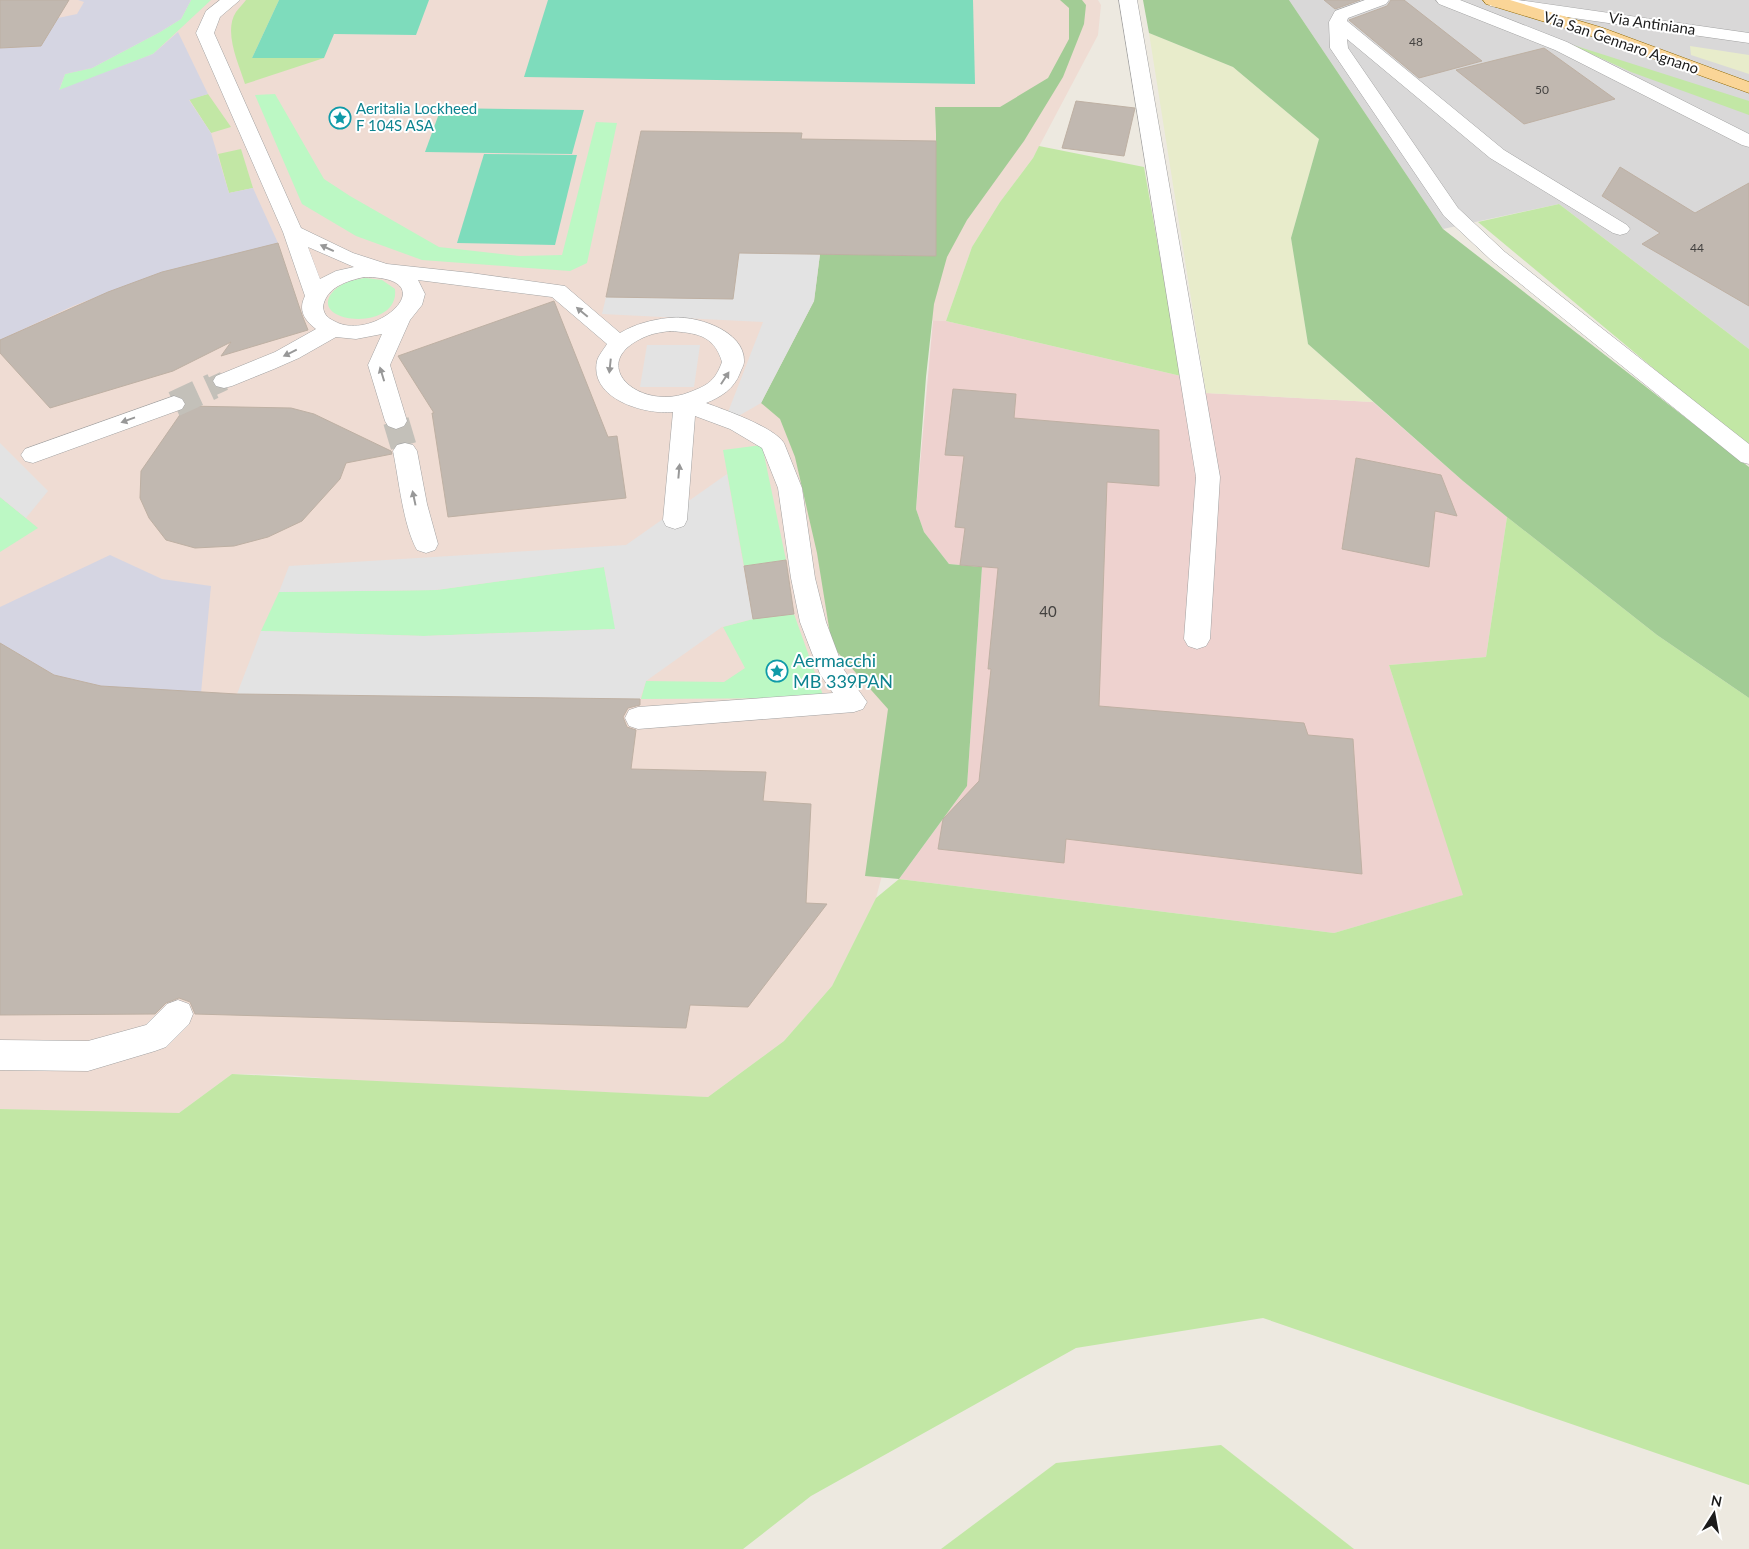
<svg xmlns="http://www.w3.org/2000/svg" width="1749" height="1549" font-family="Lato,sans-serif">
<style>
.residential{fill:#d9d8d8}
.commercial{fill:#eed2cf}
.military{fill:#efdcd3}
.farmland{fill:#e8eccb}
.grass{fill:#c2e7a5}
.forest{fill:#a2cc95}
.park{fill:#bcf8c4}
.pitch{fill:#7edcbc}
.parking{fill:#e3e3e3}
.plaza{fill:#d5d5e2}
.building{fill:#c1b8b0;stroke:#beb0a3}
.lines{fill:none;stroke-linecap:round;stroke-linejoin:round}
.minor-tunnel-far1{stroke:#c3c0b9;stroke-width:19;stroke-dasharray:19 10;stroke-linecap:butt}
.minor-tunnel{stroke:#c3c0b9;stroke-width:26;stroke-dasharray:26 12;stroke-linecap:butt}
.minor-casing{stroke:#a2a2a2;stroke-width:1}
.major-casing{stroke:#906802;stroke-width:1}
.minor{fill:#fff;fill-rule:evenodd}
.major{fill:#fad597;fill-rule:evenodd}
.oneway{fill:#989898}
.labels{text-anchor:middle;stroke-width:4;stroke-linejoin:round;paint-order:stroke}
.far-number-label{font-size:12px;fill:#444240}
.far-street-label{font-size:15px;fill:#1b1b1b;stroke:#fff}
.far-culture-label{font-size:15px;fill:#0d838f;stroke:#fff;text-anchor:start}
.number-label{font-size:15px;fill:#444240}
.culture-label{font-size:18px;fill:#0d838f;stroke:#fff;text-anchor:start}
</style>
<rect width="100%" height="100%" fill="#ede9e0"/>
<path class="residential" d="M1289,0H1749V349L1559,204L1443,229Z"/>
<path class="commercial" d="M933,320L946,321L1181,376L1206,393L1373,402L1463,481L1507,517L1486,657L1389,665L1464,895L1334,933L899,879L967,786L982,567L949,564L924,532L916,509Z"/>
<path class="military" d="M0,0H1098L1101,5L1098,35L1033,158L1000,202L972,247L946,321L902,320L913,714L910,771L876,898L832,986L784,1041L708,1097L371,1082L287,1075L232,1074L179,1113L116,1114L0,1109Z"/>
<g class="farmland">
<path d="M1149,33L1233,67L1319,139L1291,238L1308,344L1373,402L1206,393Z"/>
<path d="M1690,46L1749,55V74L1691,55Z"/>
</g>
<g class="grass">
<path d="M246,0H279L252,58H324L245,84C239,64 223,32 236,12C239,8 243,4 246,0Z"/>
<path d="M1570,44L1749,101V115L1631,72Z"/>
<path d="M208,94L231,127L211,133L189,99Z"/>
<path d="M1039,146L1144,167L1181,376L946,321L972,247L1000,202L1033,158Z"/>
<path d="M241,149L253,188L229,193L218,154Z"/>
<path d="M1559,204L1749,349V448L1478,222Z"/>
<path d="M1507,517L1657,635L1749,698V1485L1263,1318L1076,1348L811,1496L743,1549H0V1109L179,1113L232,1074L708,1097L784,1041L832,986L876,898L899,879L1334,933L1463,895L1389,665L1486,657Z"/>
<path d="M1221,1445L1354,1549H941L1056,1463Z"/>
</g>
<g class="forest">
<path d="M1060,0H1082L1086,5L1084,24L1063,77L1024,141L967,220L947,257L934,304L926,377L916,509L924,532L949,564L982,567L967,786L899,879L865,876L888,709L832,646L817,553L795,457L780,419L761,403L814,301L820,254L936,256V134L935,107H1000L1048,78L1069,39V8Z"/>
<path d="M1143,0H1289L1443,229L1749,467V698L1657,635L1507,517L1463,481L1308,344L1291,238L1319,139L1233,67L1149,33Z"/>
</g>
<g class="park">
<path d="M191,0H211L153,54L59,91L65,74L92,68L160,32L181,19Z"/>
<path d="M275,94L324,179L350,196L439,247L520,256L562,255L596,122L617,123L587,263L570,271L422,260L356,236L302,204L255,95Z"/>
<path d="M365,278L382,280L395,289C400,332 310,324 331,294C339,283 352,280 365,278Z"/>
<path d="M762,445L786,560L744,566L723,450Z"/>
<path d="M0,497L38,528L0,552Z"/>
<path d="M604,567L616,629L424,636L261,631L279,592L436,590Z"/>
<path d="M794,614L824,698L641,699L646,681L724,682L745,668L723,627L753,619Z"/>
</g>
<g class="pitch">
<path d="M279,0H429L416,35L334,34L324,58H252Z"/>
<path d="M548,0H973L975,84L524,77Z"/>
<path d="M441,108L584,110L572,154L425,152Z"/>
<path d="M484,154L577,155L555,245L457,243Z"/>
</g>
<g class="parking">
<path d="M739,253L820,254L814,301L761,403L723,425L763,322L602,314L606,297L733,299Z"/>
<path d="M647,345H700L694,387H640Z"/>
<path d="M0,443L48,491L26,518L0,497Z"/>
<path d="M727,474L753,619L722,627L646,681L640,699L237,694L261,631L424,636L615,629L604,567L436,590L279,592L289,566L626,545Z"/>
</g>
<g class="plaza">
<path d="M78,0H191L181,19L160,32L92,68L65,74L59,90L153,54L178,32L208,94L189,100L211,133L229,193L253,188L278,243L162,272L73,306L0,340V48L41,46L58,18L77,14L84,2Z"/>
<path d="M110,555L162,579L211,586L201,693L101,686L54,675L0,643V607Z"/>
</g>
<g class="building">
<path d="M0,0H69L41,46L0,48Z"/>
<path d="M1324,0H1360L1335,9Z"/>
<path d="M1391,0H1404L1482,61L1419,78L1349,20L1387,6Z"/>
<path d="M1544,48L1615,99L1524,124L1456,70Z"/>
<path d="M1076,101L1135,108L1124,156L1062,148Z"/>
<path d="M641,131L802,133L801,139L936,141V256L739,253L733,299L606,297Z"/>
<path d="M1620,167L1695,213L1749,183V306L1642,244L1660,233L1602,196Z"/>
<path d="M278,243L302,315L308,330L221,356L231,342L173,371L50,408L0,353V340L108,292L162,272Z"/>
<path d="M554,301L608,437L617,436L626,498L448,517L432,413H434L398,356Z"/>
<path d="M953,389L1016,394L1014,418L1159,430V486L1107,482L1099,706L1304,723L1308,735L1353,739L1362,874L1066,839L1064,863L938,849L943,819L979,781L991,669H988L998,568L960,565L965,528L955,527L964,456L945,455Z"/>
<path d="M186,406L291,408L314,414L391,451L392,454L346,463L340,479L302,521L268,537L234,546L195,548L166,540L149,518L140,498L141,471Z"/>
<path d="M1356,458L1441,475L1457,516L1435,511L1429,567L1342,549Z"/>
<path d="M786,560L794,614L753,619L744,566Z"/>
<path d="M0,643L54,675L101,686L237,694L640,699V705L628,708L623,717L627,727L636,730L631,769L766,772L763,801L811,804L806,903L827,904L748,1007L690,1005L686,1028L195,1014L190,1002L179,998L166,1003L155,1014L0,1015Z"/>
</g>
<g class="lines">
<path class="minor-tunnel-far1" d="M211,387L224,381"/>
<g class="minor-tunnel">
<path d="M174,404L213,386"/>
<path d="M396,421L405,451"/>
</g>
<g class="minor-casing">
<g id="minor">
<path d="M220,0H240L220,17L214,33L301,228L353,253L387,264L471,273L565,286L620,333C635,324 651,320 668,318C693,314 746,330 744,362C744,365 741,370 740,373C734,389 721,397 706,403C725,410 774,427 784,443L802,488L815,578L826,622L844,670L867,702L863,709L854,712L638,729L629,726L625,718L629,710L638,707L833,693L820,674L800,622L791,578L778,488L762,448L730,429L695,416L687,520L684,526L675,529L666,526L663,520L673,412C645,415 589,399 597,361C598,356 604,349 607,344L552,297L418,280L425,294L422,305L410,320L390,365L407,421L404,426L396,429L388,426L385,421L368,365L382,334L356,339L336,337L299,358L274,369L232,386L224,388L216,386L213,381L216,376L275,352L316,329C304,320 298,310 305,296L283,232L196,33L206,11ZM308,247L354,267L336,271L320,279ZM364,277C449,277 374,344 334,321C328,318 324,315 323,307C326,287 347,281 364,277ZM670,331C695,333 714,334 722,362C715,381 708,385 690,392C639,413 583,362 647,336C654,333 663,332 670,331Z"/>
<path d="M1119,0H1137L1220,477L1210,639L1206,646L1197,649L1188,646L1184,639L1196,477Z"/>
<path d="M1365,0H1389L1386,4L1348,18L1347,21L1504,150L1627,225L1630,229L1627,233L1620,235L1613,233L1490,158L1347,39L1348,48L1458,208L1505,252L1749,444V464L1741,462L1491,260L1444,216L1330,48L1329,22L1335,11Z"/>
<path d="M1436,0H1460L1567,42L1749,134V147L1742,145L1555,50L1439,4Z"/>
<path d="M1489,0H1518L1749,33V43L1496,7L1490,6L1487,2Z"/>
<path d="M174,396L182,399L185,404L182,409L33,463L25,461L21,455L25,449Z"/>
<path d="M405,443L413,445L417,451L427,504L438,544L435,550L426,553L417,550C403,525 399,480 393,451L397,445Z"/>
<path d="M178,1000L189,1004L193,1014L189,1024L166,1047L155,1051L88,1071L0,1070V1040L88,1041L146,1025L167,1004Z"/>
</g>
</g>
<g class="major-casing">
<path id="major" d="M1483,0H1510L1603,28L1749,82V93L1591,36L1486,4Z"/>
</g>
<use href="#minor" class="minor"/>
<use href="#major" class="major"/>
</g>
<defs><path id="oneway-solid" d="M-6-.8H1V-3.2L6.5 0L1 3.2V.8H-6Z" transform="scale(1.25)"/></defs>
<g class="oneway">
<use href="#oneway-solid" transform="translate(327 248) rotate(-155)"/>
<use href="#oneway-solid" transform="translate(582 312) rotate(-140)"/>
<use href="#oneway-solid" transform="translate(290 353) rotate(154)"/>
<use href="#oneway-solid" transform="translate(610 366) rotate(96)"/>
<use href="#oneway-solid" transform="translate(382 374) rotate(-107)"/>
<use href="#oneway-solid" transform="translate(725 378) rotate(-57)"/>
<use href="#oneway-solid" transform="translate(128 420) rotate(160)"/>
<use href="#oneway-solid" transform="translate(679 471) rotate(-85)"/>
<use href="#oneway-solid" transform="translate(414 498) rotate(-102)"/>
</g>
<defs>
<g id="sight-ring" transform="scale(1.125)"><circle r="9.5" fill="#fff" stroke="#0f9aa8" stroke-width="1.5"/><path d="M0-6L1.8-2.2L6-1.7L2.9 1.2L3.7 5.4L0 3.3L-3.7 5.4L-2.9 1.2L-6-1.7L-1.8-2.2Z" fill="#0f9aa8"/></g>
</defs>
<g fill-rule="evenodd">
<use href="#sight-ring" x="340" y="118"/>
<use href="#sight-ring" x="777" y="671"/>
</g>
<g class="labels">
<g class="far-number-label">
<text x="1416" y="46">48</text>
<text x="1542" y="94">50</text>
<text x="1697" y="252">44</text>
</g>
<g class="far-street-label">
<text transform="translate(1652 24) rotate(8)" y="5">Via Antiniana</text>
<text transform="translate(1621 43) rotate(19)" y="5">Via San Gennaro Agnano</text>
</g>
<g class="far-culture-label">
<text x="356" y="114">Aeritalia Lockheed<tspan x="356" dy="17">F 104S ASA</tspan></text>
</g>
<g class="number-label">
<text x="1048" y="617">40</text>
</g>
<g class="culture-label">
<text x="793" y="667">Aermacchi<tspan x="793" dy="21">MB 339PAN</tspan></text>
</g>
</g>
<g transform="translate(1714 1514) rotate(11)" stroke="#ffffff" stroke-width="4" paint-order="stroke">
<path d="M0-4L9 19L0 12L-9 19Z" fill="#1b1b1b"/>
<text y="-8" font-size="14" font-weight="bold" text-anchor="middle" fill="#1b1b1b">N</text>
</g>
</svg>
